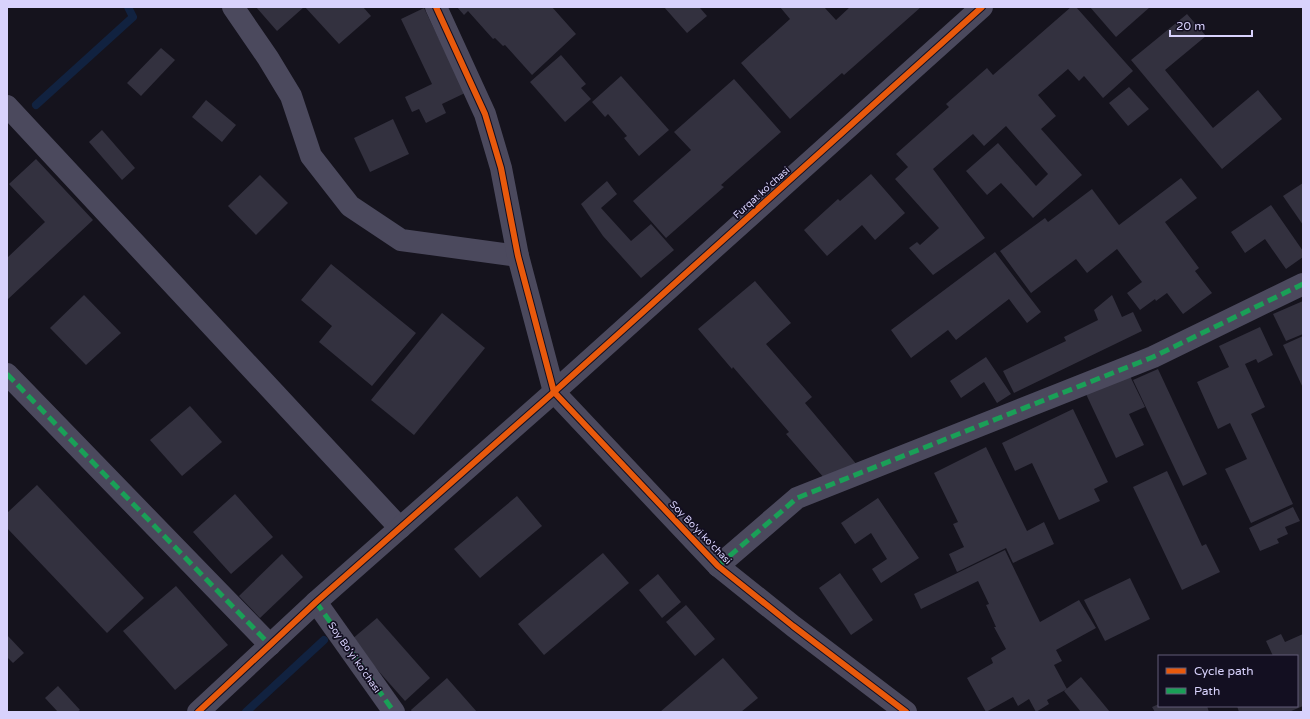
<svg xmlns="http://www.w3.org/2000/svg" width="1310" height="719" font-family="'Varela Round',sans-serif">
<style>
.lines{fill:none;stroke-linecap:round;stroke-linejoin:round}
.stream{stroke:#112240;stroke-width:8}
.building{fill:#33313f}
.minor{stroke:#4b495d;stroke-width:22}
.quiet{stroke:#1a9f57;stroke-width:5;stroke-dasharray:10 5;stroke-linecap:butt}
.cycleway-casing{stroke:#130f21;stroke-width:8}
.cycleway{stroke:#e8590c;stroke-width:6}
.labels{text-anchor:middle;stroke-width:3.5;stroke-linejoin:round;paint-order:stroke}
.street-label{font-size:10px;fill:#d8d2fc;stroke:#130f21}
</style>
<rect width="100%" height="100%" fill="#15131d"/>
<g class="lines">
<g class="stream">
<path d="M36,105L133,17L128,7"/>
<path d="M246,712L324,640"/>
</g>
</g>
<g class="building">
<path d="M256,7H304L277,31Z"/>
<path d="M305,7H363L371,16L339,44Z"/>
<path d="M457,7H552L576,34L532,75L505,45L503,46L495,38L493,39L468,11L464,15Z"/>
<path d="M664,7H701L700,8L707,16L687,33Z"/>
<path d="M780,7H824L836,20L850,7H921L844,75L842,73L790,119L741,63L790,19Z"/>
<path d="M1071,7H1076L1133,71L1103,98L1084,76L1079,81L1068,69L1038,95L1056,116L1041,129L1082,175L1033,218L1001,183L987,195L966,171L998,143L1036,186L1048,174L1006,126L984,146L973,134L933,169L985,238L933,275L909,248L917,242L920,245L939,228L895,179L908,167L896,154L949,107L946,104L987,68L993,75Z"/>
<path d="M1090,7H1150L1116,37Z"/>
<path d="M424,8L465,93L442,104L446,113L426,123L419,109L412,112L405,97L432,84L401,19Z"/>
<path d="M1187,14L1206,36L1165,70L1213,128L1258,90L1282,119L1222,169L1131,60Z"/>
<path d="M161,48L175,60L141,96L127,83Z"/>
<path d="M561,55L586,84L581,88L591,99L565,122L530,82Z"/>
<path d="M621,76L669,130L639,156L624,138L627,136L608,114L605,117L592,102Z"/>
<path d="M734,79L781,132L721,185L724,187L666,238L633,201L691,150L674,132Z"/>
<path d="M1129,87L1149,109L1128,126L1109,103Z"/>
<path d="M206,100L236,125L222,142L192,117Z"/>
<path d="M393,119L409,154L370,172L354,138Z"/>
<path d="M102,130L135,168L122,180L89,142Z"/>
<path d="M36,159L93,220L7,300V258L45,222L9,184Z"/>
<path d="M871,174L905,213L875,240L862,225L827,256L804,230L838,199L840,201Z"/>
<path d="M260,175L288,203L256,235L228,206Z"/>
<path d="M1181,178L1197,198L1165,222L1199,268L1195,271L1212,293L1183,314L1167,293L1156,301L1155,299L1140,310L1127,293L1142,282L1117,249L1087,273L1076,259L1031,293L1000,251L1045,218L1048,222L1092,189L1119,225Z"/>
<path d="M607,181L617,194L601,208L631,241L651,224L674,250L641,278L603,236L581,204Z"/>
<path d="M1303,183V225L1283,196Z"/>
<path d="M1271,205L1303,251V257L1286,269L1265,239L1245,253L1231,232Z"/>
<path d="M995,252L1041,312L1027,323L1009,299L956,340L948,330L911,358L891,330Z"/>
<path d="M331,264L416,333L372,386L319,342L332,326L301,300Z"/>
<path d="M755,281L791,323L766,344L812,397L805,403L858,466L825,479L786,434L789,432L733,367L732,369L698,329Z"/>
<path d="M84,295L121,333L86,365L50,328Z"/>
<path d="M1112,295L1122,317L1133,312L1142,331L1014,393L1003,371L1066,341L1064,337L1098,320L1094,310Z"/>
<path d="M1303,301V334L1286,341L1273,314Z"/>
<path d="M442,313L485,348L414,435L371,400Z"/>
<path d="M1260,327L1273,355L1258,363L1256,359L1245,364L1265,407L1251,414L1293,504L1251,523L1225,469L1247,459L1230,423L1218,429L1197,382L1229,367L1219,346Z"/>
<path d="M1303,336V388L1283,345Z"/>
<path d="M986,357L1011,394L997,403L984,382L961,398L950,381Z"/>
<path d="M1158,369L1207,474L1183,486L1133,380Z"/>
<path d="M1129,374L1145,407L1129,414L1144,445L1116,458L1086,394Z"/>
<path d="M190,406L222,442L182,476L150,440Z"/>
<path d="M1073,409L1108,482L1094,489L1100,501L1059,520L1032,463L1015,471L1002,443Z"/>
<path d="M986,447L1027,531L1044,522L1054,544L1013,563L1006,548L957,572L949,554L964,547L953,524L958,522L934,473Z"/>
<path d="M1167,471L1202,546L1206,544L1220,572L1182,590L1133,487Z"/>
<path d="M37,485L144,598L107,633L7,528V513Z"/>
<path d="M235,494L273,537L231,574L193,532Z"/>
<path d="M517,496L542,526L480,578L454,549Z"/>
<path d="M878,498L919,558L881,583L872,569L887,559L871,533L855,544L841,523Z"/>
<path d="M1293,507L1300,521L1285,527L1288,534L1277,539L1279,543L1260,551L1249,528Z"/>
<path d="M1005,550L1032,606L1040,622L1079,600L1096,628L1056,650L1062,661L1054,665L1067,689L1047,700L1049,704L1036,712L1029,699L1018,706L1013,697L986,712L967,678L993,663L991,658L1006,649L994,627H996L986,605L989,604L978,581L921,609L914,594Z"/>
<path d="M603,553L629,583L544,655L518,624Z"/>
<path d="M282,554L303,577L260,618L239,596Z"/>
<path d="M840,573L873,620L851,635L819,588Z"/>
<path d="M658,574L681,602L662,618L639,590Z"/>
<path d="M1130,578L1150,619L1105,641L1084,600Z"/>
<path d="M176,586L228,645L175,690L123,631Z"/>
<path d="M686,605L715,639L695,656L666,622Z"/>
<path d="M377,618L430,678L405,701L351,640Z"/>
<path d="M1281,634L1285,642L1303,634V706L1289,712H1239L1237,706H1297V656H1273L1266,641Z"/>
<path d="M7,635L24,653L13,663L7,657Z"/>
<path d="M723,658L758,698L741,712H660Z"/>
<path d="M1081,677L1110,712H1081L1064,691Z"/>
<path d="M447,678L477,712H412L411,710Z"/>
<path d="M58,686L80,710L77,712H58L45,698Z"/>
<path d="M1159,704V706H1207L1209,712H1155L1152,707Z"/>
</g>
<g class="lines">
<g class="minor">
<path d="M233,7L268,58L291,96L311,156L350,206L401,240L518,256"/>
<path d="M436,7L485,114L501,168L518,256L554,392L718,566L793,626L906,712"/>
<path d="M7,106L400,528"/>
<path d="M7,374L270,645"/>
<path d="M718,566L797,498L1153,357L1303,284"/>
<path d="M316,602L394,712"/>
<path d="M198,712L316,602L554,392L982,7"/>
</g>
<g class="quiet">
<path d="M7,374L270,645"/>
<path d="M718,566L797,498L1153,357L1303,284"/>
<path d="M316,602L394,712"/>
</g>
<g class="cycleway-casing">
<g id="cycleway">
<path d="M436,7L485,114L501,168L518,256L554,392L718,566L793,626L906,712"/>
<path d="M198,712L316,602L554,392L982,7"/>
</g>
</g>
<use href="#cycleway" class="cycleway"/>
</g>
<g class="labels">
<g class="street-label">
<text transform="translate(761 192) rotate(-42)" y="4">Furqat ko'chasi</text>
<text transform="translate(701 532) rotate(46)" y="4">Soy Bo'yi ko'chasi</text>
<text transform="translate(355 657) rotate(55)" y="4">Soy Bo'yi ko'chasi</text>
</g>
</g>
<rect width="1310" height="719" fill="none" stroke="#d8d2fc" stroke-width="16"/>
<rect x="1158" y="655" width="140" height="52" fill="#130f21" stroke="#625d79"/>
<rect x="1166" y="668" width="20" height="6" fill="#e8590c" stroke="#625d79"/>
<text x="1194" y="675" font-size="12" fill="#d8d2fc">Cycle path</text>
<rect x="1166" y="688" width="20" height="6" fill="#1a9f57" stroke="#625d79"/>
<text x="1194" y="695" font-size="12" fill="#d8d2fc">Path</text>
<path d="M1170 30v6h82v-6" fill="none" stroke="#d8d2fc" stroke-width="2"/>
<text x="1176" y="30" font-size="12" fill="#d8d2fc" stroke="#130f21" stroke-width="3" paint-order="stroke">20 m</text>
</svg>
